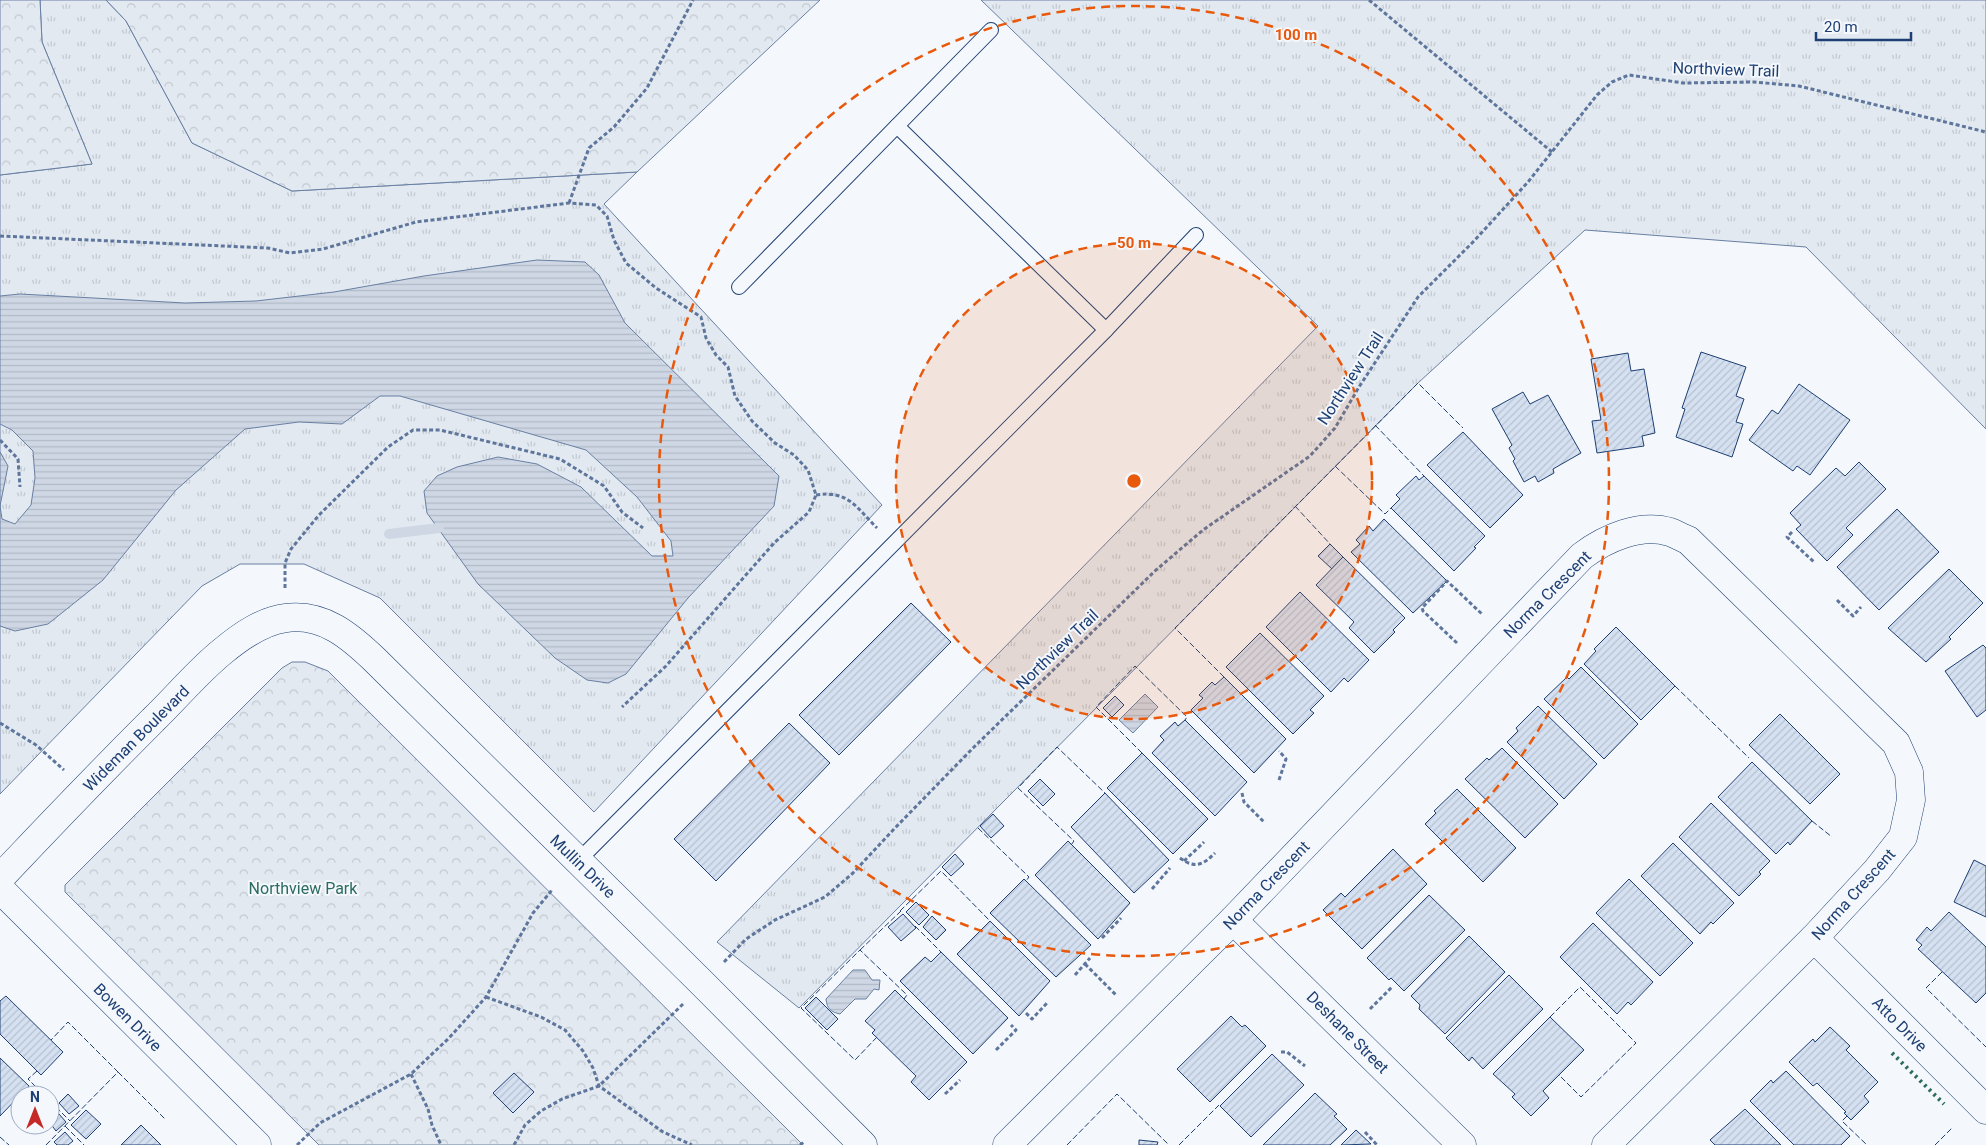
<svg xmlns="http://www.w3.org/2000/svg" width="1986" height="1145" font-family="Roboto,sans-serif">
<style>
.grass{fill:url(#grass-tufts);stroke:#687fa3}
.forest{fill:url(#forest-crowns);stroke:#687fa3}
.water{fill:url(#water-rules);stroke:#687fa3}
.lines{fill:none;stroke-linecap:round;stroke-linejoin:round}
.stream{stroke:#cfd7e4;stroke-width:10}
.building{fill:url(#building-hatch);stroke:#1d3f73}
.lane-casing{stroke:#1d3f73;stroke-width:16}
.street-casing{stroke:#1d3f73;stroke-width:29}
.path{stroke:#5e769c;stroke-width:3;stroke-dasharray:4 2.5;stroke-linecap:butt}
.lane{stroke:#f4f7fb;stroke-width:14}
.street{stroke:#f4f7fb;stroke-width:28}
.hedge{stroke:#2c6c60;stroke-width:4;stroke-dasharray:2.5 4;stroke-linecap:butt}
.fence{stroke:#1d3f73;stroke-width:1;stroke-dasharray:6 2.5;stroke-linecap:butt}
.ring{fill:none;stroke:#e8590c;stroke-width:2.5;stroke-dasharray:9 6}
.labels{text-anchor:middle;stroke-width:4;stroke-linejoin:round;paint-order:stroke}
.street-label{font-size:16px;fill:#1d3f73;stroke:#f4f7fb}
.park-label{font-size:16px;fill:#2c6c60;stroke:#f4f7fb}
.centre{fill:#e8590c;stroke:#f4f7fb;stroke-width:2.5}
.ring-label{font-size:15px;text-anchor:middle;font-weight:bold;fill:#e8590c;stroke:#f4f7fb;stroke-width:4;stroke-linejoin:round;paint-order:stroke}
</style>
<defs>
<pattern id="grass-tufts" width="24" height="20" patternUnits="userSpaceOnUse" patternTransform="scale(1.25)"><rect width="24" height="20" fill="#e3e9f0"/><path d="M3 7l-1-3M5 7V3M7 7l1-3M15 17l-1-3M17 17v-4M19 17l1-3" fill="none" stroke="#c2c9d1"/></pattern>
<pattern id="forest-crowns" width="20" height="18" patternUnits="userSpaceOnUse" patternTransform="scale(1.25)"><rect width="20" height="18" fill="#e3e9f0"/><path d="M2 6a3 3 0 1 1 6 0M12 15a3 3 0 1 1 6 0" fill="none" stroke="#c2c9d1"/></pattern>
<pattern id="water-rules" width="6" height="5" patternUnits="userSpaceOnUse" patternTransform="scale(1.25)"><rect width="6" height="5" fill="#cfd7e4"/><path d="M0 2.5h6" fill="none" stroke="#b1bac7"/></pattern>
<pattern id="building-hatch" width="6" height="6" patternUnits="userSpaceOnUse" patternTransform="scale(1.25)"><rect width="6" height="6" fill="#d5e0f0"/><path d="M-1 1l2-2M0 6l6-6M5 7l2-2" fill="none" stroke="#b6c1d1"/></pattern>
</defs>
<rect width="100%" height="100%" fill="#f4f7fb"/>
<g class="grass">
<path d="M40,0H106L126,21L192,143L292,191L637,172L604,204L882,505L594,812L380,598L304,564H240L202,586L0,794V175L92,164L42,42Z"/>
<path d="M981,0H1986V429L1806,247L1585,230L1418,383L799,1008L717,942L1318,326Z"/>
</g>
<g class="forest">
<path d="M0,0H40L42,42L92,164L0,175Z"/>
<path d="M106,0H820L637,172L292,191L192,143L126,21Z"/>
<path d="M292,662H305L328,671L803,1145H319L65,892V885L282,668Z"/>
</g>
<g class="water">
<path d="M537,260L585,262L599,275L625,323L779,476L774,506L688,598L626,674L608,683L587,680L555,658L478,584L427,513L424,491L437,476L457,467L498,457L537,464L581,487L652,556H673L671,541L637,497L586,450L400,396H380L342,424L299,422L245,429L176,490L103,580L48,624L15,631L0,626V452L8,466L0,506L2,519L15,524L31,505L35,478L33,451L12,430L0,424V296L20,294L185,303L256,301L334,292L424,276Z"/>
<path d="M1145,694L1158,707L1133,733L1119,720Z"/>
<path d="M853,970H865L872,980H880L879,990L874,989L866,999H855L840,1014C831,1012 827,1009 826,999Z"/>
</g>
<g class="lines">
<path class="stream" d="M389,534L439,528"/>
</g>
<g class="building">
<path d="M1701,352L1746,367L1736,396L1744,399L1736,422L1743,424L1732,457L1676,437L1685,409L1682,408Z"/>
<path d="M1628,353L1631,371L1644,369L1655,433L1642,436L1644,446L1597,453L1592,421L1601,420L1591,359Z"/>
<path d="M1799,384L1850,420L1810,475L1797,466L1793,471L1749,440L1772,410L1778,414Z"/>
<path d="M1523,392L1530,404L1548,395L1581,453L1553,469L1554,473L1538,482L1535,476L1524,482L1513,461L1515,459L1509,448L1512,445L1492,409Z"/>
<path d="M1463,432L1523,495L1490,528L1427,465Z"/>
<path d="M1859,462L1886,489L1846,528L1853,535L1827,561L1796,529L1801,525L1790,513L1836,468L1845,476Z"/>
<path d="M1416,476L1419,480L1424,476L1485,536L1474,547L1476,548L1454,571L1391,508L1400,499L1396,495Z"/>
<path d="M1897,509L1939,552L1879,610L1837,567Z"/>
<path d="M1384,519L1447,581L1413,613L1351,552L1360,544L1356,540L1369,526L1373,531Z"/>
<path d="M1330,544L1343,557L1332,569L1318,556Z"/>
<path d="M1343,557L1405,618L1393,630L1395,632L1374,653L1349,628L1354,622L1316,585Z"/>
<path d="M1949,569L1983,603L1949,637L1951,639L1926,662L1888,628Z"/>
<path d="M1300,592L1369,660L1348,682L1344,678L1331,692L1266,627Z"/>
<path d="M911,603L951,642L839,755L799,715Z"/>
<path d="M1616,627L1675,686L1641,720L1584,664L1596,651L1594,649Z"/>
<path d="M1260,633L1324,696L1310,710L1314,713L1293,734L1226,667Z"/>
<path d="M1983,645L1986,648V710L1977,717L1945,671Z"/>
<path d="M1581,667L1638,724L1604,759L1544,699L1567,677L1569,679Z"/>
<path d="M1224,677L1286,739L1254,773L1191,710L1203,698L1199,695L1212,682L1215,685Z"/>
<path d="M1115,696L1124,705L1112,717L1103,708Z"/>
<path d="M1538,706L1597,764L1564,799L1507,742L1518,731L1516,728Z"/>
<path d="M1780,714L1840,774L1810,804L1749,745Z"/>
<path d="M1185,720L1247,782L1215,816L1152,753L1164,740L1160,736L1175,722L1178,726Z"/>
<path d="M789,723L830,763L716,881L674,839Z"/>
<path d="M1502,748L1558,804L1525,838L1465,779L1487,758L1489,760Z"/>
<path d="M1142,753L1208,819L1173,854L1107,788Z"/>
<path d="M1752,762L1812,821L1790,845L1788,842L1776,854L1718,797Z"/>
<path d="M1040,779L1055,794L1043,806L1028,791Z"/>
<path d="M1457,789L1516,848L1483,882L1425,824L1436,813L1434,811Z"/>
<path d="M1105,793L1169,860L1134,893L1071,827Z"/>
<path d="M1711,803L1770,861L1759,872L1761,874L1739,896L1679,837Z"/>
<path d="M993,814L1004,826L991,838L980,826Z"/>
<path d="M1068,841L1130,903L1098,939L1035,875Z"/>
<path d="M1673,843L1734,903L1713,924L1711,922L1700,934L1641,876Z"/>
<path d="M1393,849L1427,884L1362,949L1323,910L1341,893L1345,897Z"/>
<path d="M955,854L964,864L951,876L942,867Z"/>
<path d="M1974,860L1986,866V917L1954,902Z"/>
<path d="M1024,879L1091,945L1056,977L990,913Z"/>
<path d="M1629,879L1693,943L1660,976L1596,913Z"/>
<path d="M1429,895L1465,930L1404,991L1391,978L1389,980L1367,958Z"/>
<path d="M916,902L929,915L919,925L906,912Z"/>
<path d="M1949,912L1986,947V993L1976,1003L1918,949L1922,945L1916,940L1927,927L1931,931Z"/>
<path d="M903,914L916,928L901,941L888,927Z"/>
<path d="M932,916L946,930L936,940L923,927Z"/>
<path d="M990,921L1050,981L1019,1016L957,954Z"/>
<path d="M1593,923L1653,982L1631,1005L1628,1002L1617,1014L1560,957Z"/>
<path d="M1469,936L1505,972L1445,1034L1419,1009L1420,1005L1411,996Z"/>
<path d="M941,952L1008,1018L973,1054L900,981L925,957L931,962Z"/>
<path d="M1509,975L1543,1009L1483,1069L1472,1057L1469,1061L1446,1038Z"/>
<path d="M895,990L967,1062L929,1100L911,1082L916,1076L872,1033L875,1030L865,1021Z"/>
<path d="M6,996L63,1052L41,1075L0,1034V1001Z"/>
<path d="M816,997L838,1019L827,1030L805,1008Z"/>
<path d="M1231,1016L1242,1027L1245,1025L1266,1046L1210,1102L1177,1069Z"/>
<path d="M1550,1017L1584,1050L1543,1091L1549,1098L1531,1116L1512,1097L1515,1094L1493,1074Z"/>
<path d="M1830,1027L1850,1046L1846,1050L1878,1082L1864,1096L1869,1102L1851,1120L1844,1113L1846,1112L1817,1083L1813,1086L1789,1062L1813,1039L1815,1042Z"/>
<path d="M1272,1054L1304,1085L1251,1137L1220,1106Z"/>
<path d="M0,1058L29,1086L0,1116Z"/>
<path d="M1786,1071L1850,1136L1841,1145H1794L1750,1101L1771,1080L1773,1083Z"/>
<path d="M514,1073L534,1092L513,1113L493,1093Z"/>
<path d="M1315,1093L1337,1114L1334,1116L1347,1129L1330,1145H1263Z"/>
<path d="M68,1094L79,1106L69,1114L59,1103Z"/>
<path d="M1745,1109L1781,1145H1715L1710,1140Z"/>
<path d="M86,1110L101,1124L86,1139L71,1125Z"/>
<path d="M59,1114L66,1122L56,1131L50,1123Z"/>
<path d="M141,1125L161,1145H121Z"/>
<path d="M1356,1130L1371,1144L1341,1145Z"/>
<path d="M65,1132L73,1141L68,1145H57L54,1142Z"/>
<path d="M1139,1140L1158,1142L1157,1145H1139Z"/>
</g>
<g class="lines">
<g class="lane-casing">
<g id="lane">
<path d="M897,126L1106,330"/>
<path d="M739,287L991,30"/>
<path d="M578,861L1106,330L1196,235"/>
</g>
</g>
<g class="street-casing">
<g id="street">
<path d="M0,878C50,825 101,772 153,720C176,698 198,671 223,651C241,636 262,621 286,618C323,613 350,636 375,660L703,984L863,1145"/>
<path d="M0,889L257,1145"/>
<path d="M1233,920L1462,1145"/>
<path d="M1814,938L1986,1110"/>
<path d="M1007,1145L1233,920L1582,556C1606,538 1640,523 1670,532C1676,534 1682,538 1688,540L1896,743L1909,772L1911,800L1903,837L1877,870L1814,938L1606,1145"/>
</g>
</g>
<g class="path">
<path d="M1369,0L1552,152"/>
<path d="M569,203L589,148L614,127L647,88L693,0"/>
<path d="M0,236L268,248L290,253L323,249L416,222L569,203L596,205L607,216L614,240L626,263L656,288L701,317L706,338L716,355L728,367L735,396L752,421L775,443L794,455L808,470L816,495L809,512L774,543L666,666L622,707"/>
<path d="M0,440L18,459L20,487"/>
<path d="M816,495C848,490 856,507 877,528"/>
<path d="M1792,532L1787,537L1814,562"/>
<path d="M285,588V563L291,549L319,515L388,447L413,430H440L560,459L604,486L622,512L643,528"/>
<path d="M1837,600L1853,616L1861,607"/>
<path d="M1457,643L1423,611L1422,608L1447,581L1483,615"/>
<path d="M0,723L36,745L64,770"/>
<path d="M1279,780L1286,759L1279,751"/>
<path d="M1242,793L1244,802L1264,822"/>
<path d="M1180,858C1195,869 1203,865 1215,853"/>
<path d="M1184,861L1204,842"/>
<path d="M1152,889L1170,868"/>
<path d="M1102,938L1121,918"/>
<path d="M724,962L746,939L775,920L825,897L853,873L895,828L974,747L1156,570L1203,530L1310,456L1335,428L1359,387L1418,297L1474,241L1528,182L1597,95L1612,82L1629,75L1683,83L1754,82L1799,86L1986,132"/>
<path d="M1085,964L1116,995"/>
<path d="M1075,975L1090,958"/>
<path d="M486,997L541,1017L565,1030L583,1051L593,1068L599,1086L663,1132L692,1145"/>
<path d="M1370,1009L1393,986"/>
<path d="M1026,1013L1032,1019L1048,1002"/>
<path d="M996,1050L1016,1030L1011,1025"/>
<path d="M1281,1052H1287L1305,1066"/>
<path d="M411,1074L428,1109L432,1125L441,1145"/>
<path d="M945,1094L960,1080"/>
<path d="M1365,1132L1377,1145"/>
<path d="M297,1145L320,1123L411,1074L449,1038L486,997L533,913L552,890"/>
<path d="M514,1145L525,1125L541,1111L562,1099L599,1086L683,1004"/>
<path d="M800,1145L804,1142"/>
</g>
<use href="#lane" class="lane"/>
<use href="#street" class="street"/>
<path class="hedge" d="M1892,1053L1944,1104"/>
<g class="fence">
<path d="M1375,425L1424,476"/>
<path d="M1335,466L1385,514L1391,508"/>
<path d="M1295,506L1331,545"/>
<path d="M1224,677L1175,628L1418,383L1463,428"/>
<path d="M1675,686L1749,758"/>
<path d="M1142,753L1096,707L1135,666L1187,717L1185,720"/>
<path d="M1812,821L1832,837"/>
<path d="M978,828L1029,877L1026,881"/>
<path d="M1071,845L1074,841L1018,788L1057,747L1105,793"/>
<path d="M900,911L941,871L990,921"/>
<path d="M915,926L941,952"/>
<path d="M860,950L901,911"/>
<path d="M1942,972L1926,988L1986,1047"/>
<path d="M1550,1017L1580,987L1636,1043L1581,1097L1559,1075"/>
<path d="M877,1037L855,1060L801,1008L860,950L907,995L904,999"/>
<path d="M37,1071L28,1079L44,1095"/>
<path d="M118,1072L165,1119"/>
<path d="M50,1101L70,1121"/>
<path d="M1847,1116L1842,1121L1867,1145"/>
<path d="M65,1126L84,1145"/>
<path d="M0,1137L9,1145"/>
<path d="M46,1145L118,1072L68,1022L51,1040"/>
<path d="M1067,1145L1117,1094L1169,1145"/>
<path d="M1179,1145L1219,1105"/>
<path d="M1935,1145L1953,1127"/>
</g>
</g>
<circle cx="1134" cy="481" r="238" fill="#e8590c" fill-opacity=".12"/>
<g class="ring">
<circle cx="1134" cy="481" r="238"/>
<circle cx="1134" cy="481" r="475"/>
</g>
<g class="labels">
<g class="street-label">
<text transform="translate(1726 69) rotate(2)" y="6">Northview Trail</text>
<text transform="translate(1350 378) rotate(-57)" y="6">Northview Trail</text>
<text transform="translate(1547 594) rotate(-45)" y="6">Norma Crescent</text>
<text transform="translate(1057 649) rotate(-44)" y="6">Northview Trail</text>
<text transform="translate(136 738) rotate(-45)" y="6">Wideman Boulevard</text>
<text transform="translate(583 866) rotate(44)" y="6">Mullin Drive</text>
<text transform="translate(1266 885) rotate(-46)" y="6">Norma Crescent</text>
<text transform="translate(1853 894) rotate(-48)" y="6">Norma Crescent</text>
<text transform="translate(128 1017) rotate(45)" y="6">Bowen Drive</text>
<text transform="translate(1900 1024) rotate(45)" y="6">Atto Drive</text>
<text transform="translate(1348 1032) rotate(45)" y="6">Deshane Street</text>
</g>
<g class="park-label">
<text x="303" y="894">Northview Park</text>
</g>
</g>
<circle cx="1134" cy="481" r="8" class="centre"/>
<g class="ring-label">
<text x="1296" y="40">100 m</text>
<text x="1134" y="248">50 m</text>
</g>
<g transform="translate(35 1110)"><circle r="24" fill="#f4f7fb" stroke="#9eadc5"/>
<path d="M0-4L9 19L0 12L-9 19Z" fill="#c62828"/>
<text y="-8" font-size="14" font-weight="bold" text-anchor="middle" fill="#1d3f73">N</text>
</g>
<path d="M1816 32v8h95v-8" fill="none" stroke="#1d3f73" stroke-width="2.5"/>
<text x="1824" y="32" font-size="15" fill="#1d3f73" stroke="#f4f7fb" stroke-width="4" paint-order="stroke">20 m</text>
</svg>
